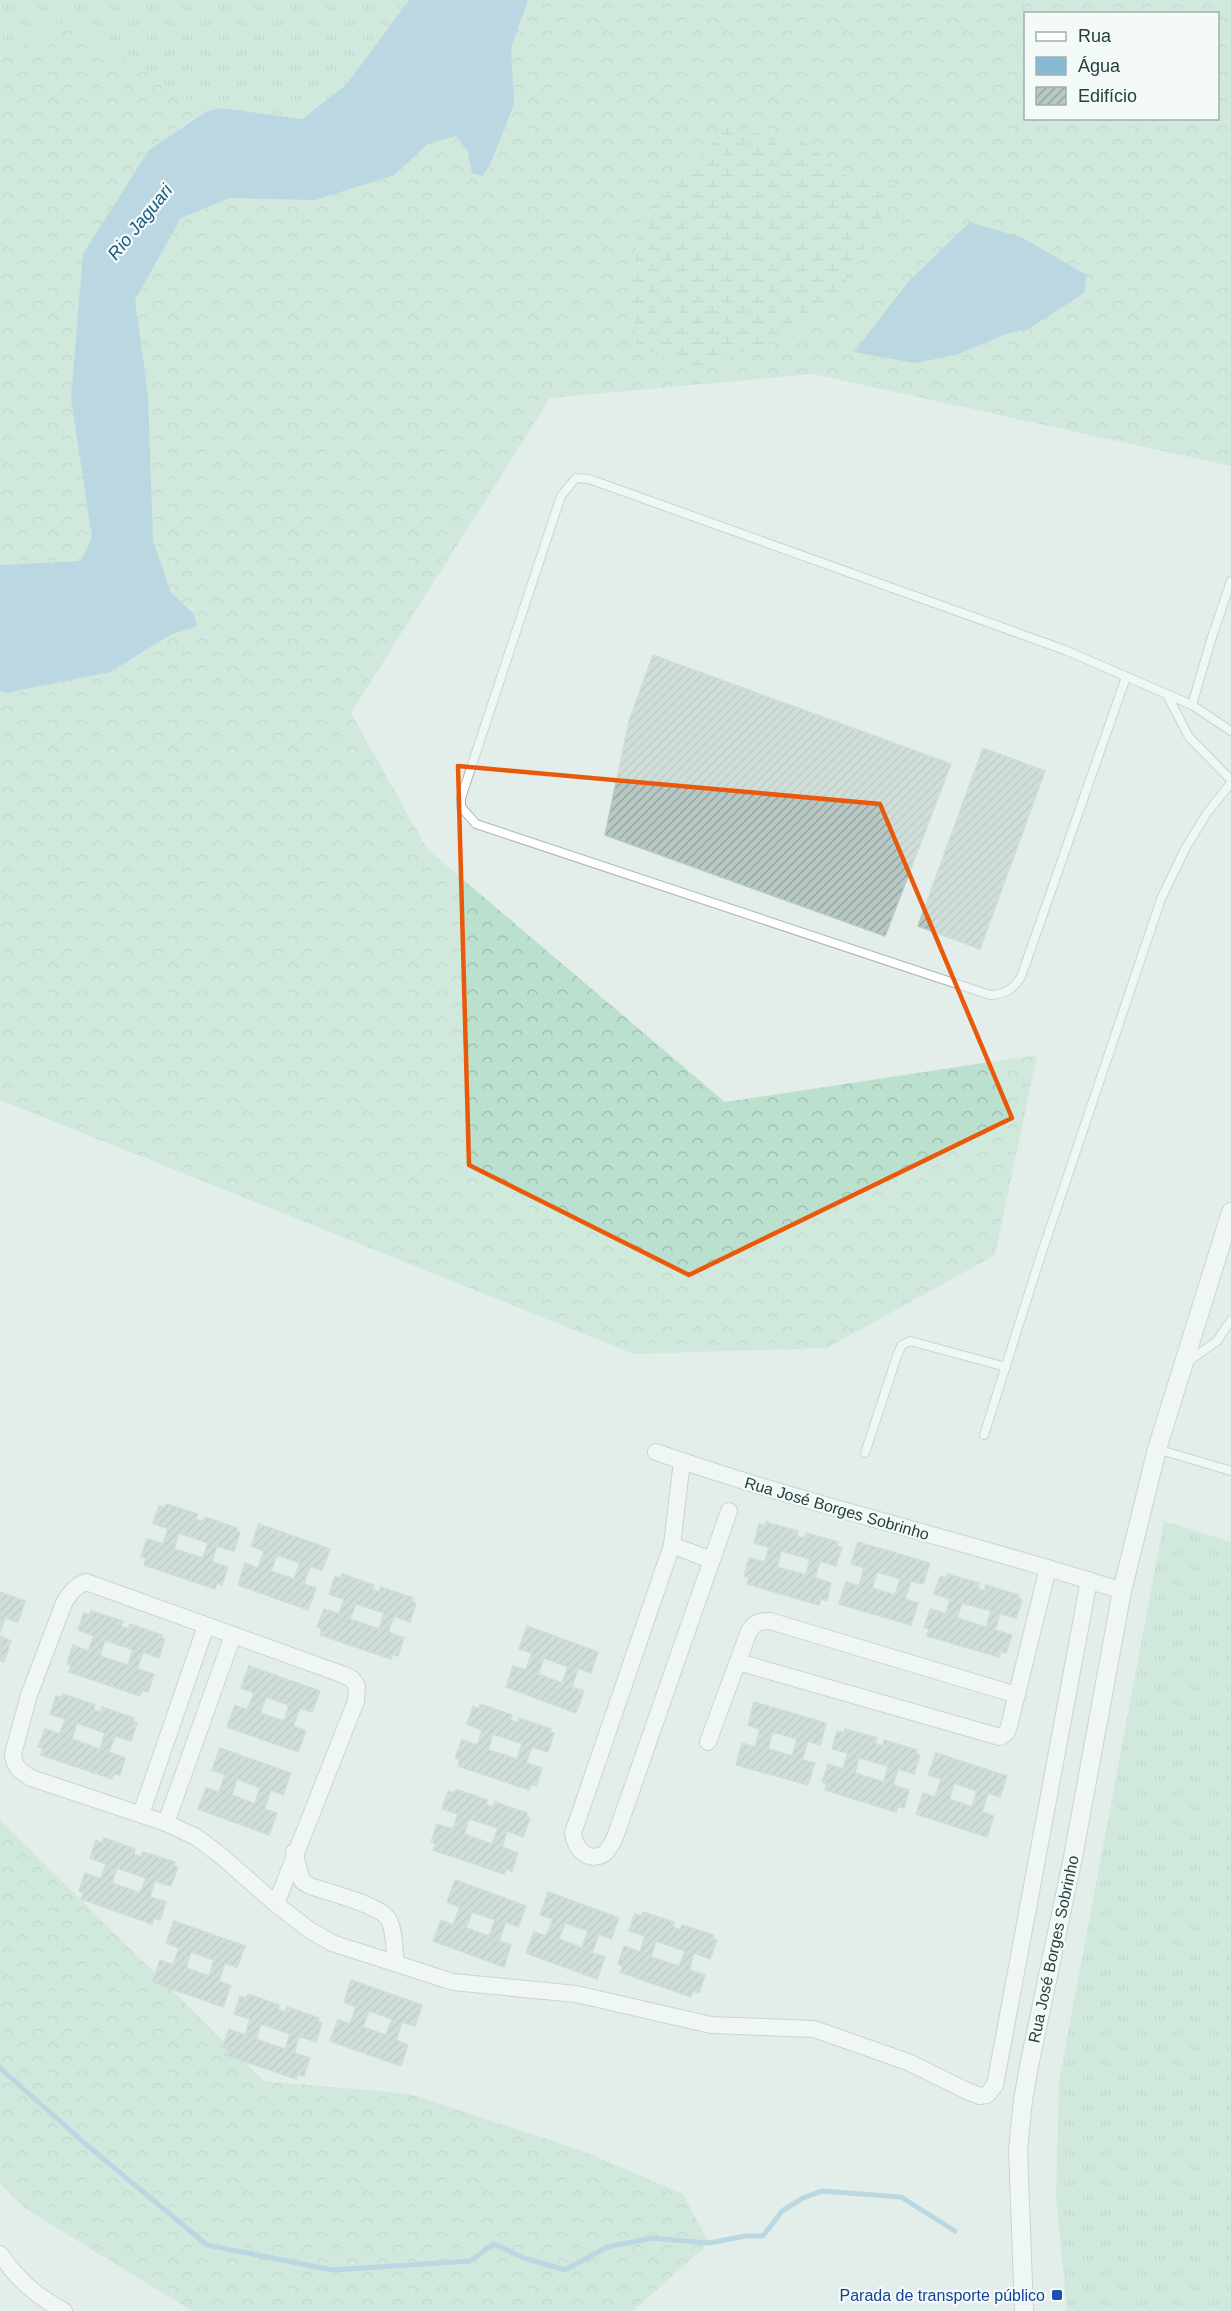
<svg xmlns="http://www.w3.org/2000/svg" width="1231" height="2311" font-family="Arial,sans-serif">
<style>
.grass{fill:url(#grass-tufts)}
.forest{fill:url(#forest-crowns);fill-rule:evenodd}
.wetland{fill:url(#wetland-marsh)}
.water{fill:#89bad5}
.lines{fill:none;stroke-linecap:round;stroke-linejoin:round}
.stream{stroke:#89bad5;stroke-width:5}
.building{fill:url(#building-hatch);stroke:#b5c8c4;stroke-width:1.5;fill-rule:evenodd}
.service-casing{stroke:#a5b6b4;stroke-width:10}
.minor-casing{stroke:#a5b6b4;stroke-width:18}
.tertiary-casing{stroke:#a5b6b4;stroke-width:20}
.service{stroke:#fff;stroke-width:8}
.minor{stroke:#fff;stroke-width:16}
.tertiary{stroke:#fff;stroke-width:18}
.marked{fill:none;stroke:#e8590c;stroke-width:4.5;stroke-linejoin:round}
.transit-dot{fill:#1a4fb4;stroke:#f4faf8;stroke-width:2}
.labels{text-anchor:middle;stroke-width:4.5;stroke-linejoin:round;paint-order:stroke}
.street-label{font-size:16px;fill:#22403f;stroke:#f4faf8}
.transit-label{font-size:16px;fill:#164399;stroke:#f4faf8;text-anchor:end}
.water-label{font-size:18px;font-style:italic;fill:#185980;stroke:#f4faf8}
</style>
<defs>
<pattern id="grass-tufts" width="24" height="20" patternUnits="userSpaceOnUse" patternTransform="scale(1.5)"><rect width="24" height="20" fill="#bbe0cd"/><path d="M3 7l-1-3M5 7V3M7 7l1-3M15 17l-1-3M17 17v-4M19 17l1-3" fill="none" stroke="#a0c1b1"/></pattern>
<pattern id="forest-crowns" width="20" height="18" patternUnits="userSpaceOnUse" patternTransform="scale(1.5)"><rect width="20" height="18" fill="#bbe0cd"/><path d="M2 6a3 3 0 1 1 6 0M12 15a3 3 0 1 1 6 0" fill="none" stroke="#a0c1b1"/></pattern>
<pattern id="wetland-marsh" width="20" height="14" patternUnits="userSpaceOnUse" patternTransform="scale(1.5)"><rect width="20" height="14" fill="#bbe0cd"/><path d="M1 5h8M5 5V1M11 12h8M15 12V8" fill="none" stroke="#a0c1b1"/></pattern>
<pattern id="building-hatch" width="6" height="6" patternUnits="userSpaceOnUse" patternTransform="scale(1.5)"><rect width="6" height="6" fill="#b8c9c5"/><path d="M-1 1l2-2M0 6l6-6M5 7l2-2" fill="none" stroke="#95a5a1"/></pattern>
</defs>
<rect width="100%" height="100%" fill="#e3eeeb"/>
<g class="grass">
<path d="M0,0H409L346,85L301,119L220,108L206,112L67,22L0,57Z"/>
<path d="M1164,1521L1231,1542V2311H1067L1056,2197L1059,2081Z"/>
</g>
<g class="forest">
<path d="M463,0H1231V466L813,374L550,398L351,713L427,849L725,1102L1037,1055L995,1255L827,1348L634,1354L0,1100V57L67,22L221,121L296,141ZM1026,14H1218V118H1026Z"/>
<path d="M0,1820L264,2081L410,2094L583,2151L683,2194L709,2243L633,2311H192L26,2209L0,2183Z"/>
</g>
<path class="wetland" d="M726,128L803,141L849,178L896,187L874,233L842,287L797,334L690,369L637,345L630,299L641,218Z"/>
<g class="water">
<path d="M409,0H528L511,48L514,104L492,160L483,176L472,173L468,152L456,136L428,144L394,175L315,200L229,198L181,218L135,300L148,395L153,541L171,593L194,614L197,626L170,635L110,672L6,693L0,691V565L81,561L92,537L71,399L83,254L149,150L206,112L220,108L302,119L346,85Z"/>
<path d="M970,222L1023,238L1087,275L1084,293L1030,328L1006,334L959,354L915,363L854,352L909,281Z"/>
</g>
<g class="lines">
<path class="stream" d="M0,2068L88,2146L207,2245L332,2270L470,2261L494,2244L524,2258L565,2270L607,2247L652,2238L709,2243L746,2236H763L782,2211L803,2198L822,2191L901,2197L955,2231"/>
</g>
<g class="building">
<path d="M653,655L951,764L885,936L605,835L629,721Z"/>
<path d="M983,748L1045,771L980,949L918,926Z"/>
<path d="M166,1504L198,1514L196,1519L203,1522L205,1517L237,1528L236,1531L240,1532L234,1551L217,1546L212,1562L228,1567L222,1585L217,1583L215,1589L144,1565L146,1558L141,1557L147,1539L163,1544L168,1529L153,1523L159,1506L164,1508ZM179,1533L208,1543L203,1558L174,1549Z"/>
<path d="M766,1522L798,1531L797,1536L804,1538L806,1533L838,1542L837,1546L842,1547L836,1566L820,1561L815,1578L831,1583L827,1601L821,1599L819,1605L747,1584L749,1578L744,1576L749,1558L765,1562L769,1547L754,1543L759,1524L765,1526ZM781,1551L810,1559L806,1575L777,1567Z"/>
<path d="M259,1524L330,1549L322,1570L310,1566L304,1584L316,1588L308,1610L238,1585L245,1563L258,1568L264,1551L251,1546ZM277,1555L300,1563L294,1579L271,1571Z"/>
<path d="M858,1542L930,1563L923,1584L911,1581L905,1599L918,1603L911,1625L839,1604L846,1582L859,1586L864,1568L851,1564ZM877,1572L900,1579L895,1595L872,1588Z"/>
<path d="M342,1574L374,1585L372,1590L379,1592L381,1587L413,1598L412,1602L416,1603L410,1622L394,1616L388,1632L404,1638L398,1656L393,1654L391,1659L320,1635L322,1629L317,1627L324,1609L339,1614L344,1599L329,1594L335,1576L341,1578ZM356,1604L384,1613L379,1629L350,1619Z"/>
<path d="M947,1574L979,1583L978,1588L985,1591L986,1585L1019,1595L1018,1598L1022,1600L1016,1618L1000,1614L995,1630L1012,1635L1006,1653L1001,1651L999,1657L927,1636L929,1629L924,1627L930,1609L946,1614L950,1599L934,1594L940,1576L946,1578ZM962,1603L991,1611L986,1627L957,1618Z"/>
<path d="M0,1592L25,1601L18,1622L5,1618L0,1633Z"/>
<path d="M91,1611L123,1621L121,1626L129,1629L130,1624L162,1635L161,1638L165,1639L159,1658L143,1652L137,1669L154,1674L148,1692L142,1690L140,1696L69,1672L71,1665L67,1664L73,1645L88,1651L94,1636L78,1630L84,1613L90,1615ZM105,1640L133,1650L128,1665L100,1656Z"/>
<path d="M527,1626L598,1652L591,1673L578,1668L572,1687L584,1691L576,1713L506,1687L513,1666L526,1670L532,1653L519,1649ZM544,1658L568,1667L562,1683L538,1674Z"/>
<path d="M0,1636L11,1641L4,1662L0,1661Z"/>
<path d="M249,1666L320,1691L312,1712L300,1708L293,1726L306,1731L298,1752L227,1727L235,1705L247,1710L254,1693L241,1688ZM266,1697L289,1705L284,1721L260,1713Z"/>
<path d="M63,1694L95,1705L93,1710L101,1712L102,1707L134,1718L133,1721L137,1723L131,1741L115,1736L109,1752L125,1758L120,1775L114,1774L112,1779L41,1755L43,1748L38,1747L45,1729L60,1734L65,1719L50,1714L56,1696L62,1698ZM77,1723L105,1733L100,1749L72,1739Z"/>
<path d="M754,1702L826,1723L820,1745L808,1741L802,1760L815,1763L808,1785L736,1765L742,1743L755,1747L760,1729L748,1725ZM773,1732L797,1739L792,1756L768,1749Z"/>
<path d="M480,1704L512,1715L510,1720L518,1723L519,1718L551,1729L550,1732L554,1733L548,1752L532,1747L526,1763L542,1768L536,1786L531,1784L529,1790L458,1766L460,1759L455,1758L462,1740L477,1745L482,1730L467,1724L473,1707L479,1709ZM493,1734L522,1744L517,1759L488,1750Z"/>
<path d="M845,1729L877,1738L875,1743L883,1746L884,1740L917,1750L916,1753L920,1755L914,1774L898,1769L893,1785L909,1790L904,1808L898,1806L896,1812L825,1790L827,1784L822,1782L828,1764L843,1769L848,1753L832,1749L837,1731L844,1733ZM859,1758L888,1766L884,1782L855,1773Z"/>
<path d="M220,1748L291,1773L283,1795L271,1790L264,1809L277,1813L269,1835L198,1809L206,1788L219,1792L225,1775L212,1770ZM237,1779L260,1788L255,1804L232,1795Z"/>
<path d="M936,1753L1007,1776L1000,1797L988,1793L982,1812L994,1816L987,1837L916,1814L923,1793L935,1797L941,1779L928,1775ZM954,1783L977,1791L972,1807L949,1799Z"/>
<path d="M456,1789L487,1800L486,1805L493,1807L495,1802L527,1813L526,1816L530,1818L523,1837L507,1831L502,1847L518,1853L512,1871L506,1869L504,1874L433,1850L436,1844L431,1842L437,1824L453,1829L458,1814L442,1809L448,1791L454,1793ZM469,1819L498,1828L492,1844L464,1834Z"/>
<path d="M104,1838L135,1849L134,1854L141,1857L143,1852L175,1862L174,1866L178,1867L171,1886L155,1881L150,1897L166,1902L160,1920L154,1918L152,1924L81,1899L84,1893L79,1891L85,1873L101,1879L106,1864L90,1858L96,1840L102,1843ZM117,1868L146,1878L140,1893L112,1883Z"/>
<path d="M455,1880L526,1906L518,1927L506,1922L499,1941L511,1945L504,1967L433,1941L441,1920L453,1925L460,1907L447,1902ZM472,1912L495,1920L489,1936L466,1928Z"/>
<path d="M548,1892L619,1918L611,1939L599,1934L592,1953L605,1957L597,1979L526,1953L534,1932L546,1936L553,1919L540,1915ZM565,1923L588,1931L582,1948L559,1939Z"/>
<path d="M643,1912L674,1922L673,1927L680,1930L682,1925L714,1935L713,1939L717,1940L710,1959L694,1953L689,1970L705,1975L699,1993L693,1991L691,1997L620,1972L623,1966L618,1964L624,1946L640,1952L645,1936L629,1931L635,1913L641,1916ZM656,1941L685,1951L679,1966L651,1957Z"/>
<path d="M174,1921L245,1946L237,1967L225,1963L219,1981L231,1986L223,2007L152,1982L160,1960L173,1965L179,1948L166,1943ZM191,1952L214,1960L209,1976L186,1968Z"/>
<path d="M351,1980L422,2005L415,2026L402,2022L396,2040L408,2045L401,2066L330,2041L338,2020L350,2024L356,2007L344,2002ZM369,2011L392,2019L386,2035L363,2027Z"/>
<path d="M248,1994L279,2005L278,2010L285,2012L287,2007L319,2018L318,2021L322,2023L316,2042L299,2036L294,2053L310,2058L304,2076L298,2074L296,2079L225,2055L228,2049L223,2047L229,2029L245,2035L250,2019L234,2014L240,1996L246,1998ZM261,2024L290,2034L285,2049L256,2039Z"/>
</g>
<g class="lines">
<g class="service-casing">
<g id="service">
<path d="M1126,677L1021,977C1012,990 1006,994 990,995L476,824L461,807V798L561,496L576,478L589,479L1065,650L1192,705L1231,731"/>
<path d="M1167,695L1189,737L1231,780"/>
<path d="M1192,705L1211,640L1231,581"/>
<path d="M1186,1363L1217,1341L1231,1320"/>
<path d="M984,1435L1040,1258L1161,899L1185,849L1207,813L1231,783"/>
<path d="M1157,1449L1231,1471"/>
<path d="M865,1453L898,1353L902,1345L910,1341L1006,1367"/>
</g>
</g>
<g class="minor-casing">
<g id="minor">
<path d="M656,1452C809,1506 968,1541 1122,1591"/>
<path d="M682,1461L672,1545L573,1833C575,1849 589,1864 605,1853C608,1850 611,1844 614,1840L729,1511"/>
<path d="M672,1545L711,1560"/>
<path d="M738,1662L1000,1737L1007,1732L1009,1726L1048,1568"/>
<path d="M708,1742L749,1631C755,1622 760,1621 770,1621L1017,1695"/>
<path d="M141,1814L206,1626"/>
<path d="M166,1823L233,1635"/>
<path d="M294,1852L302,1881L310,1886C327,1892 381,1905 389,1920C395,1932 394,1949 396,1963"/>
<path d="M276,1904L356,1701L357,1686L352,1679L344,1675L86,1582C75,1586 70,1593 64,1603L29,1695L13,1754C14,1767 20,1771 31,1778L166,1823L196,1837L220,1855L276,1904L308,1929L332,1943L453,1982L576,1994L711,2025L814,2029L908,2062L967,2091L980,2096L987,2095L995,2085L1089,1580"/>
<path d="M0,2254C18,2280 36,2296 64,2311"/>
</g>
</g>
<g class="tertiary-casing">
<path id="tertiary" d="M1024,2311L1018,2149L1023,2100L1029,2066L1073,1857L1122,1591L1157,1449L1231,1212"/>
</g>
<use href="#service" class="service"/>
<use href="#minor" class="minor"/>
<use href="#tertiary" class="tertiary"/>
</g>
<path d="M0 0H1231V2311H0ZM458,766L880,804L1012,1118L689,1275L469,1165Z" fill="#e3eeeb" fill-opacity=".55" fill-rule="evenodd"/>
<path class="marked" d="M458,766L880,804L1012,1118L689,1275L469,1165Z"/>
<rect class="transit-dot" x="1051" y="2289" width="12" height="12" rx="3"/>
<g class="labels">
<g class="street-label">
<text transform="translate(837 1508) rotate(16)" y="6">Rua José Borges Sobrinho</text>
<text transform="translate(1053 1949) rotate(-78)" y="6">Rua José Borges Sobrinho</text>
</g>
<g class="transit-label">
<text x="1045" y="2301">Parada de transporte público</text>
</g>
<g class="water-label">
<text transform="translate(140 222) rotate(-51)" y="6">Rio Jaguari</text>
</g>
</g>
<rect x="1024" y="12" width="195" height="108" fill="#f4faf8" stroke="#a0b0ae" stroke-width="1.5"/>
<rect x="1036" y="32" width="30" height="9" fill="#ffffff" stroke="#a0b0ae" stroke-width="1.5"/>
<text x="1078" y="42" font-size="18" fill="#22403f">Rua</text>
<rect x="1036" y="57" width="30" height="18" fill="#89bad5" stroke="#a0b0ae" stroke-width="1.5"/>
<text x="1078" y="72" font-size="18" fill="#22403f">Água</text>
<rect x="1036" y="87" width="30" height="18" fill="url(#building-hatch)" stroke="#a0b0ae" stroke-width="1.5"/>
<text x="1078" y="102" font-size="18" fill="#22403f">Edifício</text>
</svg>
